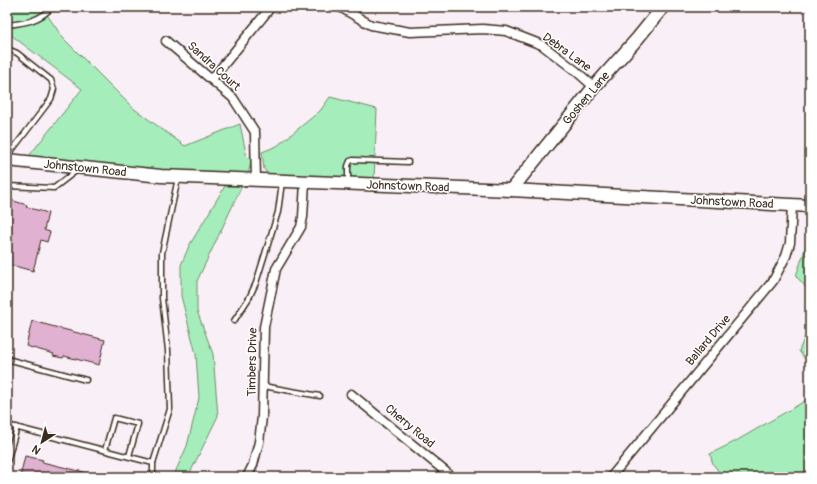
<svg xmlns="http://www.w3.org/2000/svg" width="817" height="484" font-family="Pangolin,sans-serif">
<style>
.green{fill:#a5eebb;stroke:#708c6c}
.building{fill:#e1b1d1;stroke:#3b2a1e}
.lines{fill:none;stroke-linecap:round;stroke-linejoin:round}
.lane-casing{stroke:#3b2a1e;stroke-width:7}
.street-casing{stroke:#3b2a1e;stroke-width:11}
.secondary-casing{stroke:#3b2a1e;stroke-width:15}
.lane{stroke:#fff;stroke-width:4}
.street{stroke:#fff;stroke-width:8}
.secondary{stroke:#fff;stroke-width:12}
.labels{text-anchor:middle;stroke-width:3;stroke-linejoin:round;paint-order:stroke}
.street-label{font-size:12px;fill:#3b2a1e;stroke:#fff}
</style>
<rect width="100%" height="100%" fill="#f9eff6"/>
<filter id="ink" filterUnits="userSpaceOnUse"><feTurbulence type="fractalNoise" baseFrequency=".025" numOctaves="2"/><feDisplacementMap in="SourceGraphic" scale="8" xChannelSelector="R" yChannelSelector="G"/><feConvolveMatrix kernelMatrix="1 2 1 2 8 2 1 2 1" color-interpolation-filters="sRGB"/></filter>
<g filter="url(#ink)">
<g class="green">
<path d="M7,7H44L43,9L63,38L133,108L185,146L240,124L247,158L253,156L248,173L243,174L179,173L129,169L29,156L82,89L7,32Z"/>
<path d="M330,97L377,109L374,180L268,174L264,169L262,152L277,146L320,111Z"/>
<path d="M225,186H242L197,281V311L213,354L218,416L188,477H173L187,446L199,398L196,354L181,296V265L189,246Z"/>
<path d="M810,235V292L796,276Z"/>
<path d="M810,324V366L799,351Z"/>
<path d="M810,398V477H723L713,464L710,454L736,441Z"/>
</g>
<g class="building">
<path d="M7,199L27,205L26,207L48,213L44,230L50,232L47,242L41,240L33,271L7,264Z"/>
<path d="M32,321L105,340L99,365L64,356L63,358L53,356L54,354L26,346Z"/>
<path d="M25,456L43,460L42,462L92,474L91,477H20Z"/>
</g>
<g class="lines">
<g class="lane-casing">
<g id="lane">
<path d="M7,25C25,23 40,21 52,7"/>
<path d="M7,50H10L17,53L51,80L54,89L51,99L10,153L8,158"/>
<path d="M348,182V166L350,161L353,160L408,162"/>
<path d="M7,186L54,188L76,171"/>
<path d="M234,321L249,298L256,283L278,212L282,182"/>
<path d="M7,359L86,380"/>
<path d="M263,386L320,396"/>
<path d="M7,425L153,463V477"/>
<path d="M105,450L114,418L138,424L129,456"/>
<path d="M7,462L17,427"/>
<path d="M153,463L170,409L168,350L162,298V253L178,178"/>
</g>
</g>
<g class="street-casing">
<g id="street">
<path d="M340,7L371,25L410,32L483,29L506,31L542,45L576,71L594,87"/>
<path d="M166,41L233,98L255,132L256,181"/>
<path d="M212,79L271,7"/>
<path d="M351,394L452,477"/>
<path d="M247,477L253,465L259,442L262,417L264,327L276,269L301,227L303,217L305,182"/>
<path d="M611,477L773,281L786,256L790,243L792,205"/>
</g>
</g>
<g class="secondary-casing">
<g id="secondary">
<path d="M7,160L161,176L511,190L810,206"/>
<path d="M511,190L594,87L637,39L663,7"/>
</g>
</g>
<use href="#lane" class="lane"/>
<use href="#street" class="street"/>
<use href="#secondary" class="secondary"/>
</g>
</g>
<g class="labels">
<g class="street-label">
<text transform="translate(567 52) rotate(36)" y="4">Debra Lane</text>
<text transform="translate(214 66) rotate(42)" y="4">Sandra Court</text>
<text transform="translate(586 98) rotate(-50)" y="4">Goshen Lane</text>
<text transform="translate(85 168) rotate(6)" y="4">Johnstown Road</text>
<text transform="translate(408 186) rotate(2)" y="4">Johnstown Road</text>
<text transform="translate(732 202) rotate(3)" y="4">Johnstown Road</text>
<text transform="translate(708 340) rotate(-50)" y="4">Ballard Drive</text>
<text transform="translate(252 362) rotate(-89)" y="4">Timbers Drive</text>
<text transform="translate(410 426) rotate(40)" y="4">Cherry Road</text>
</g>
</g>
<rect width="817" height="484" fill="none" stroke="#fff" stroke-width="24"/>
<rect x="12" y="12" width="793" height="460" fill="none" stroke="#3b2a1e" stroke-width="1.5" filter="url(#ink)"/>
<g transform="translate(42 442) rotate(216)" stroke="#ffffff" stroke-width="3" paint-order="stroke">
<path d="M0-3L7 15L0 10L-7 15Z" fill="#3b2a1e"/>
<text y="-6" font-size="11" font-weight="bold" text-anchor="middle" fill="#3b2a1e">N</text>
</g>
</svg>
